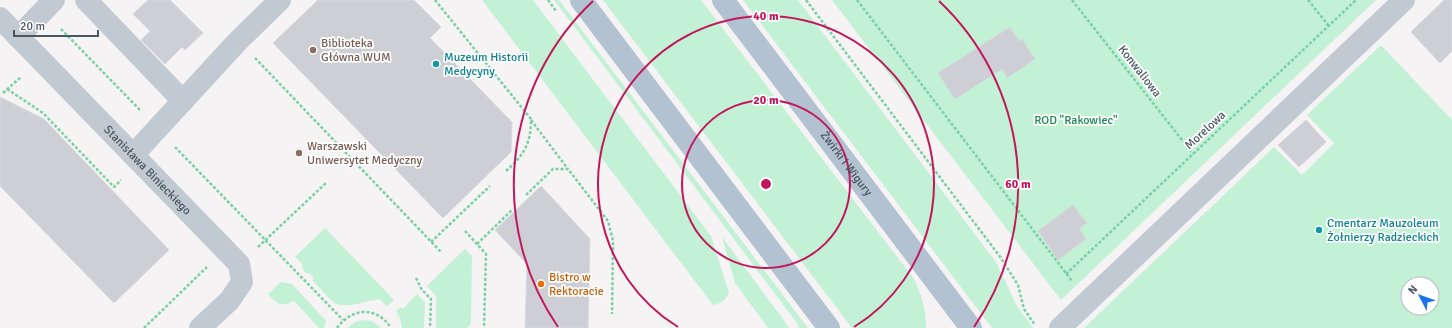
<svg xmlns="http://www.w3.org/2000/svg" width="1452" height="328" font-family="Signika,sans-serif">
<style>
.green{fill:#c3f1d5;fill-rule:evenodd}
.building{fill:#cdcfd5;stroke:#d7d9de}
.lines{fill:none;stroke-linecap:round;stroke-linejoin:round}
.path{stroke:#7ad0a6;stroke-width:2.5;stroke-dasharray:3 2;stroke-linecap:butt}
.minor{stroke:#c1cad2;stroke-width:22}
.major{stroke:#b3c2d1;stroke-width:22}
.ring{fill:none;stroke:#c2185b;stroke-width:2}
.education-dot{fill:#8d6e63;stroke:#fff;stroke-width:1.5}
.culture-dot{fill:#0f9aa8;stroke:#fff;stroke-width:1.5}
.food-dot{fill:#e8710a;stroke:#fff;stroke-width:1.5}
.labels{text-anchor:middle;stroke-width:3.5;stroke-linejoin:round;paint-order:stroke}
.education-label{font-size:12px;fill:#785e54;stroke:#fff;text-anchor:start}
.culture-label{font-size:12px;fill:#0d838f;stroke:#fff;text-anchor:start}
.street-label{font-size:12px;fill:#4a5661;stroke:#fff}
.park-label{font-size:12px;fill:#17864f;stroke:#fff}
.food-label{font-size:12px;fill:#c56008;stroke:#fff;text-anchor:start}
.centre{fill:#c2185b;stroke:#fff;stroke-width:2}
.ring-label{font-size:12px;text-anchor:middle;font-weight:bold;fill:#c2185b;stroke:#fff;stroke-width:3.5;stroke-linejoin:round;paint-order:stroke}
</style>
<rect width="100%" height="100%" fill="#f5f3f3"/>
<g class="green">
<path d="M482,0H533L711,236L729,293C725,301 721,303 713,305Z"/>
<path d="M554,0H559L808,328H799L797,323Z"/>
<path d="M603,0H701L914,279C922,296 926,309 926,328H852Z"/>
<path d="M743,0H798L996,262L1017,306L1033,328H992Z"/>
<path d="M832,0H1376L1061,300Z"/>
<path d="M1381,45L1452,120V328H1084L1274,147L1302,175L1334,143L1307,115ZM1408,284H1432V308H1408Z"/>
<path d="M325,228L394,300L387,306L379,299C367,301 346,309 335,303C329,300 318,285 312,280L314,278L309,273L307,274L302,268L303,265L295,257Z"/>
<path d="M722,237L783,319L789,328H768L735,283Z"/>
<path d="M465,249L472,256L471,324L467,328H436V296L427,286Z"/>
<path d="M281,282L292,284L326,321L324,328H319L294,301C281,307 278,305 268,294Z"/>
<path d="M417,294L425,302L424,328H402L400,318L396,311L401,307L403,309Z"/>
<path d="M363,320L372,321L381,328H348L355,322Z"/>
</g>
<g class="building">
<path d="M148,0H170L203,33L185,50L182,47L165,64L141,40L150,31L133,14Z"/>
<path d="M318,0H414L441,27L430,38L512,122L511,152L443,218L273,43Z"/>
<path d="M1444,0H1452V51L1440,63L1411,32Z"/>
<path d="M1010,27L1019,41L1022,39L1035,59L1007,78L1002,69L955,99L938,73Z"/>
<path d="M0,97L44,119L169,250L114,303L0,186Z"/>
<path d="M1306,120L1326,142L1299,167L1278,145Z"/>
<path d="M541,186L590,239L588,328H525L527,264L495,230Z"/>
<path d="M1073,205L1087,223L1079,229L1086,239L1058,260L1038,231Z"/>
</g>
<g class="lines">
<g class="path">
<path d="M435,0L531,119C531,146 523,155 505,172"/>
<path d="M548,0L556,11"/>
<path d="M806,0L1001,258L1018,285L1024,309L1035,325"/>
<path d="M857,0L1072,281"/>
<path d="M1072,0L1193,154"/>
<path d="M1308,0L1329,26"/>
<path d="M61,29L140,110"/>
<path d="M255,58L442,253"/>
<path d="M7,89L43,113L114,187L121,180"/>
<path d="M3,93L21,77"/>
<path d="M531,120L568,169"/>
<path d="M175,147L343,320"/>
<path d="M526,195L553,169H568L608,221L613,241L612,314"/>
<path d="M465,231L486,254L484,328"/>
<path d="M431,242L490,186"/>
<path d="M477,244L513,209"/>
<path d="M258,247L326,183"/>
<path d="M1066,274L1356,0"/>
<path d="M416,278L422,290L431,299L430,328"/>
<path d="M144,328L207,267"/>
<path d="M337,328C348,313 366,306 382,318C385,321 389,323 390,328"/>
</g>
<g class="minor">
<path d="M86,0L183,101"/>
<path id="s1" d="M0,18L239,264L242,282L230,300L200,328"/>
<path d="M18,37L54,0"/>
<path d="M133,155L238,41L280,0"/>
<path d="M1060,328L1404,0"/>
</g>
<g class="major">
<path d="M581,0L829,328"/>
<path id="s2" d="M723,0L971,328"/>
</g>
</g>
<g class="ring">
<circle cx="766" cy="184" r="84"/>
<path d="M678 327A168 168 0 1 1 854 327"/>
<path d="M558 327A252 252 0 0 1 593 1M939 1A252 252 0 0 1 974 327"/>
</g>
<g class="education-dot">
<circle cx="313" cy="50" r="4"/>
<circle cx="299" cy="153" r="4"/>
</g>
<g class="culture-dot">
<circle cx="436" cy="64" r="4"/>
<circle cx="1319" cy="230" r="4"/>
</g>
<circle class="food-dot" cx="541" cy="284" r="4"/>
<g class="labels">
<g class="education-label">
<text x="321" y="47">Biblioteka<tspan x="321" dy="14">Główna WUM</tspan></text>
<text x="307" y="150">Warszawski<tspan x="307" dy="14">Uniwersytet Medyczny</tspan></text>
</g>
<g class="culture-label">
<text x="444" y="61">Muzeum Historii<tspan x="444" dy="14">Medycyny</tspan></text>
<text x="1327" y="227">Cmentarz Mauzoleum<tspan x="1327" dy="14">Żołnierzy Radzieckich</tspan></text>
</g>
<g class="street-label">
<text transform="translate(1140 71) rotate(52)" y="4">Konwaliowa</text>
<text transform="translate(1205 130) rotate(-43)" y="4">Morelowa</text>
<text dy="4" stroke="none"><textPath href="#s2" startOffset="205">Żwirki i Wigury</textPath></text>
<text dy="4" stroke="none"><textPath href="#s1" startOffset="212">Stanisława Binieckiego</textPath></text>
</g>
<g class="park-label">
<text x="1076" y="124">ROD "Rakowiec"</text>
</g>
<g class="food-label">
<text x="549" y="281">Bistro w<tspan x="549" dy="14">Rektoracie</tspan></text>
</g>
</g>
<circle cx="766" cy="184" r="6" class="centre"/>
<g class="ring-label">
<text x="766" y="20">40 m</text>
<text x="766" y="104">20 m</text>
<text x="1018" y="188">60 m</text>
</g>
<g transform="translate(1420 296) rotate(311)"><circle r="19" fill="#ffffff" stroke="#b7bbc0"/>
<path d="M0-3L7 15L0 10L-7 15Z" fill="#1a73e8"/>
<text y="-6" font-size="11" font-weight="bold" text-anchor="middle" fill="#4a5661">N</text>
</g>
<path d="M14 30v6h84v-6" fill="none" stroke="#4a5661" stroke-width="2"/>
<text x="20" y="30" font-size="12" fill="#4a5661" stroke="#ffffff" stroke-width="3" paint-order="stroke">20 m</text>
</svg>
